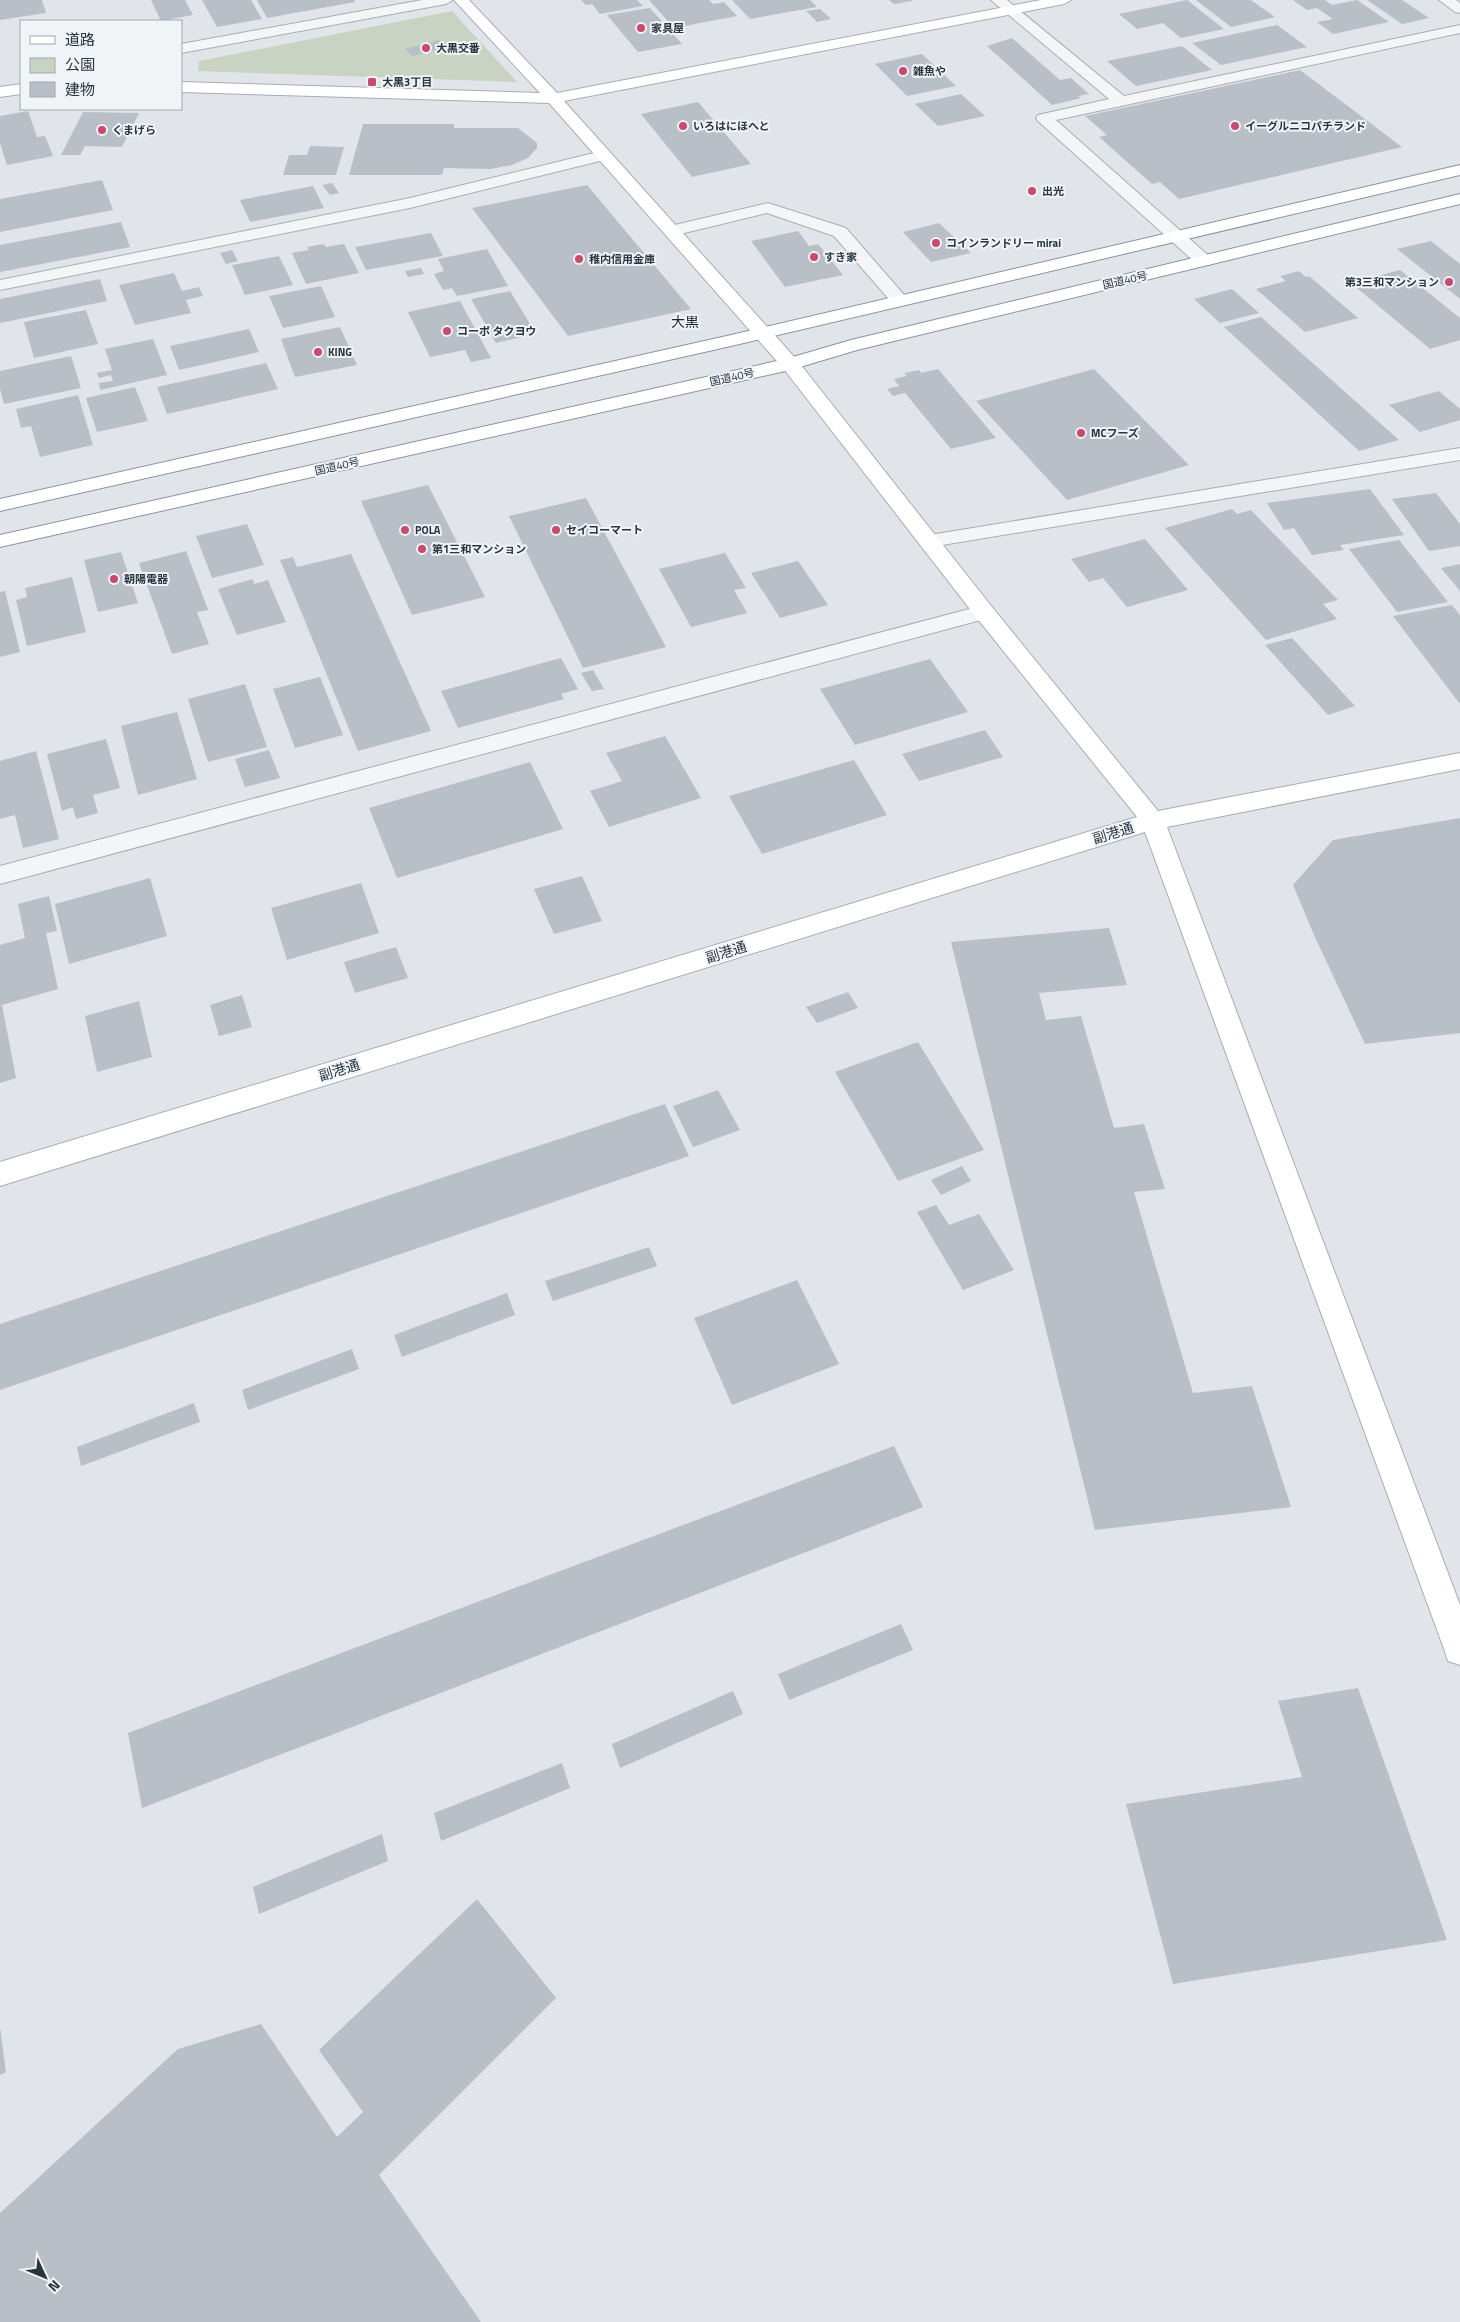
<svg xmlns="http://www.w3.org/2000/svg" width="1460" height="2322" font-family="'Titillium Web','Noto Sans JP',sans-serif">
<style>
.green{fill:#c8d3c2}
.building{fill:#b8bfc6}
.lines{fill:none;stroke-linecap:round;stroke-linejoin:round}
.lane-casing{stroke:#a6adb3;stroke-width:2}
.street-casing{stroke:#a6adb3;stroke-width:2}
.secondary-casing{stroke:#a6adb3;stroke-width:2}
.highway-casing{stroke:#88949f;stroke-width:2}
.lane{fill:#f3f5f7;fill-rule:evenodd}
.street{fill:#f3f5f7;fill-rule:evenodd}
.secondary{fill:#fff;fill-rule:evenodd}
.highway{fill:#fff;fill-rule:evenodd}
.poi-dot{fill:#cb496c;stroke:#f0f4f7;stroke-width:2}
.labels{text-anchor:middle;stroke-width:4;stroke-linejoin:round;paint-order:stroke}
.far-poi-label{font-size:11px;font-weight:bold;fill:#293540;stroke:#f0f4f7;text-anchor:start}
.far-street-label{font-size:11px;fill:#293540;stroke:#f0f4f7}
.far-quarter-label{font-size:14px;fill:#1c2631;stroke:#f0f4f7}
.street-label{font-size:14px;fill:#293540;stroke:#f0f4f7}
</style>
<rect width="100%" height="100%" fill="#e1e5e9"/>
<path class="green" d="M452,11L517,82L198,71L199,61Z"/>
<g class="building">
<path d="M0,0H42L46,13L0,20Z"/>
<path d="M151,0H185L193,15L161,21Z"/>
<path d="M202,0H251L262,19L217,27Z"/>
<path d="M257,0H354L355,2L267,18Z"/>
<path d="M581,0H637L643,6L600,14L592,4L586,5Z"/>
<path d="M649,0H709L713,4L724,2L737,16L674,28Z"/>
<path d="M732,0H810L817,7L750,19Z"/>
<path d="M889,0H912V1L894,4Z"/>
<path d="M1187,0L1224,29L1181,38L1163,23L1137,29L1119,14Z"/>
<path d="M1196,0H1251L1275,17L1231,27Z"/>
<path d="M1293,0H1325L1332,5L1357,0L1389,22L1333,34L1317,22L1333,19L1317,8L1307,10Z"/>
<path d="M1367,0H1402L1429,18L1402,24Z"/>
<path d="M650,8L682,44L638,52L607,15Z"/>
<path d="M820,9L831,19L817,22L806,11Z"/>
<path d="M1277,25L1307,47L1221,65L1192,43Z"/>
<path d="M1012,38L1060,80L1071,78L1089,94L1078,96L1081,98L1052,105L987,46Z"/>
<path d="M440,40L448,47L412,56L405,49Z"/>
<path d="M1182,46L1212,70L1136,86L1107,61Z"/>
<path d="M922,54L956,86L907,96L875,64Z"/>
<path d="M1300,70L1402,147L1179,199L1160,182L1152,184L1099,137L1107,135L1085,116Z"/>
<path d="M961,94L985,116L938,126L915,104Z"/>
<path d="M698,102L751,164L692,177L641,114Z"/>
<path d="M28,111L37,137L45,136L53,156L7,165L0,143V116Z"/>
<path d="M83,112L139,113L122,147L85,146L80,155H61Z"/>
<path d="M363,124H454V128H518L537,143V148L528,158L512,165L490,169L444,168L442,175H349Z"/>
<path d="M310,146L344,147L336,175H283L289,155H307Z"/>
<path d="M102,180L113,210L0,232V199Z"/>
<path d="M332,183L339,193L330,195L322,185Z"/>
<path d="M587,185L691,309L568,336L472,208Z"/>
<path d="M313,186L324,208L250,222L240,200Z"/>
<path d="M121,222L130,247L0,272V245Z"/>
<path d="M939,223L971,253L931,262L903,232Z"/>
<path d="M798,231L809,246L818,244L843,275L785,287L751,241Z"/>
<path d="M431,233L443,256L366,270L355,247Z"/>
<path d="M1431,241L1460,264V299L1397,249Z"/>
<path d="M324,244L326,247L344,244L359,273L306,284L292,253L309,250L307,247Z"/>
<path d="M487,249L508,286L457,296L452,288L443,290L434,274L444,271L438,259Z"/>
<path d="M232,250L238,261L226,264L220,253Z"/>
<path d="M279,256L293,285L245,295L232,265Z"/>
<path d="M421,268L424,274L408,277L405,271Z"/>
<path d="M1400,270L1460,318V340L1430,349L1351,283Z"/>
<path d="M1299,271L1306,277L1309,276L1358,318L1305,332L1256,289L1286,281L1280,276Z"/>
<path d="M174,273L182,291L199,287L203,296L186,300L191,313L135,325L119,285Z"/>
<path d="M100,279L107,301L0,323V299Z"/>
<path d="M321,286L335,317L283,328L269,296Z"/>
<path d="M1232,289L1259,313L1220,323L1194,299Z"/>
<path d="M510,291L536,334L496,343L471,299Z"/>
<path d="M460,301L491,358L471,362L465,350L430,357L408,312Z"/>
<path d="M86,310L98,344L34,358L24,322Z"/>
<path d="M1261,317L1399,440L1359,451L1224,327Z"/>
<path d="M340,327L357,365L295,377L281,339Z"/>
<path d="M249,329L259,352L179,370L170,346Z"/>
<path d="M153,339L167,375L100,390L99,383L113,381L111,375L99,378L97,373L112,370L105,349Z"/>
<path d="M71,356L81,388L4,404L0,389V371Z"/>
<path d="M266,363L278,389L167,414L157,387Z"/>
<path d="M938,369L996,438L951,449L905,393L893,396L887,389L899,386L894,379L907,376L904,373L919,370L921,373Z"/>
<path d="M1094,369L1189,465L1067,500L976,401Z"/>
<path d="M135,387L148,421L97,432L86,398Z"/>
<path d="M1439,391L1460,409V420L1420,432L1389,405Z"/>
<path d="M78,395L93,445L40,457L31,426L21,428L16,409Z"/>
<path d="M428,485L485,597L412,615L361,501Z"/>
<path d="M1370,489L1404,535L1340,545L1344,550L1312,555L1294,528L1284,530L1267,503Z"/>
<path d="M1436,493L1460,524V546L1429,551L1392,499Z"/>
<path d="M586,498L666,647L583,668L509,516Z"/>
<path d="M1232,509L1237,514L1251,510L1338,600L1323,604L1337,619L1266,640L1165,528Z"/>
<path d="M247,524L264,565L212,578L196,536Z"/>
<path d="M1145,539L1188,590L1127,607L1103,578L1089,582L1071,559Z"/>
<path d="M1399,540L1448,602L1397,612L1349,549Z"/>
<path d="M186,551L208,610L197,612L209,644L172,654L139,563Z"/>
<path d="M121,552L138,603L98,612L84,560Z"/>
<path d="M725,553L746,588L734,590L747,613L691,627L659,569Z"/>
<path d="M351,554L431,731L358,751L280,560L293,557L297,567Z"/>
<path d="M798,561L828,605L780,618L751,573Z"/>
<path d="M1460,564V591L1441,568Z"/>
<path d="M72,577L86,632L27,646L16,600L27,597L25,588Z"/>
<path d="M253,579L254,584L268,580L286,622L237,635L218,589Z"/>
<path d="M5,591L20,652L0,657V592Z"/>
<path d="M1452,605L1460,615V704L1393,616Z"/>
<path d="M1292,638L1355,706L1328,715L1265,645Z"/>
<path d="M561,658L578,689L561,694L564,699L458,728L441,691Z"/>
<path d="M930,659L968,712L855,745L820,689Z"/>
<path d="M593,670L604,689L592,691L581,673Z"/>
<path d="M320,677L343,735L295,748L273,689Z"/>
<path d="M245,684L267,747L208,762L188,699Z"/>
<path d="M177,712L197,779L138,795L121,726Z"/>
<path d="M985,730L1003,757L919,781L902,754Z"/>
<path d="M665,736L701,798L609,827L590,791L622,781L606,753Z"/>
<path d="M106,739L120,788L93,795L98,813L76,819L73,807L62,811L47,754Z"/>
<path d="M269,750L280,778L245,787L235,759Z"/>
<path d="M36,751L59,839L23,848L15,815L0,819V761Z"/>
<path d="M854,760L887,815L762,854L729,796Z"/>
<path d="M530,762L563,829L397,878L369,808Z"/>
<path d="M1460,818V1033L1365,1044L1314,935L1293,885L1333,840Z"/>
<path d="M582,876L602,921L554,934L534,889Z"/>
<path d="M150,878L167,936L69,964L55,904Z"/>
<path d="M361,883L379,933L287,960L271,908Z"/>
<path d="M49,896L57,931L46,933L58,989L2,1005L16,1078L0,1083V945L25,938L18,904Z"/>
<path d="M1109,928L1127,985L1039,993L1046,1020L1081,1016L1114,1128L1144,1124L1165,1189L1134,1192L1193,1393L1252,1386L1291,1507L1095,1530L951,942Z"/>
<path d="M396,947L408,978L355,993L344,962Z"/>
<path d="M848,992L858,1008L817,1023L806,1007Z"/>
<path d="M242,995L252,1027L219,1036L210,1005Z"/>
<path d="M139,1001L152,1057L97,1072L85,1016Z"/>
<path d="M918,1042L984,1150L898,1181L835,1072Z"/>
<path d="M718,1090L740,1130L693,1147L673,1106Z"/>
<path d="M665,1104L689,1156L0,1390V1324Z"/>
<path d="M962,1166L971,1181L941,1195L931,1180Z"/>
<path d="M936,1205L949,1225L979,1214L1014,1270L963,1290L917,1212Z"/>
<path d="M649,1247L657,1266L553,1301L545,1281Z"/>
<path d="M797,1280L839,1364L732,1405L694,1318Z"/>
<path d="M507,1293L515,1315L402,1357L394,1335Z"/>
<path d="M352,1349L359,1369L248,1410L242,1390Z"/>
<path d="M194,1403L200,1422L81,1466L77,1447Z"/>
<path d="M894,1446L923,1507L142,1808L128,1733Z"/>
<path d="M901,1624L913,1650L789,1700L778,1674Z"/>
<path d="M1358,1688L1447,1940L1173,1984L1126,1804L1302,1777L1278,1701Z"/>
<path d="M733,1691L743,1714L620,1768L612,1744Z"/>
<path d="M562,1763L570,1788L441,1841L434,1813Z"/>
<path d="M382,1834L388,1861L259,1914L253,1887Z"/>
<path d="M477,1899L556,1998L379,2175L481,2322H0V2213L178,2049L261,2024L337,2137L363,2112L319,2050Z"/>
<path d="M0,2027L6,2072L0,2075Z"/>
</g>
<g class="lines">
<g class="lane-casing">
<g id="lane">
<path d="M991,0H1007L1124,96L1460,25V33L1056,120L1210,257L1213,261L1210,265H1198L1038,121L1036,118L1038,115L1109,99Z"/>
<path d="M768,203L846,228L905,296L908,300L905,304H893L834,236L767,213L672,236L666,235L663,231L666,227Z"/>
</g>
</g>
<g class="street-casing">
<g id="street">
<path d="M422,0H453L446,4L181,53V44Z"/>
<path d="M1439,0H1456L1460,3V13L1455,12Z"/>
<path d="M602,151L608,153L610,156L608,159L410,208L0,290V280L410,198Z"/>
<path d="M1460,448V460L930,547L923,546L920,541L923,536L930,535Z"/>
<path d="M984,605L992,607L995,612L992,617L0,884V866Z"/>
</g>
</g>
<g class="secondary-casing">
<g id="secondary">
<path d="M454,0H469L557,93L1041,0H1071L1064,4L564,101L797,360L992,607L1158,811L1460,753V769L1167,827L1460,1605V1665L1448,1661L1444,1649L1145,832L0,1186V1162L1137,817L976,617L783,368L549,103L181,92V82L540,93Z"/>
<path d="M21,84V94L0,97V87Z"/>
</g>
</g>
<g class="highway-casing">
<g id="highway">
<path d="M1460,165V175L731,346L0,511V499L731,335Z"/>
<path d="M1460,194V204L857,350L790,370L0,547V535L786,359L851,340Z"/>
</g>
</g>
<use href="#lane" class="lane"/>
<use href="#street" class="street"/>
<use href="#secondary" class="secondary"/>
<use href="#highway" class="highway"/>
</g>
<g class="poi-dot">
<circle cx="641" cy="28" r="5"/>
<circle cx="426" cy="48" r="5"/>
<circle cx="903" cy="71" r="5"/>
<rect x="367" y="77" width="10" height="10" rx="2.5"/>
<circle cx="683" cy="126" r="5"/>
<circle cx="1235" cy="126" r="5"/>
<circle cx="102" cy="130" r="5"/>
<circle cx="1032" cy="191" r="5"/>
<circle cx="936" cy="243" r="5"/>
<circle cx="814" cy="257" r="5"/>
<circle cx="579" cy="259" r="5"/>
<circle cx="1449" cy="282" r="5"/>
<circle cx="447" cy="331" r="5"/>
<circle cx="318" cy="352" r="5"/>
<circle cx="1081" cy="433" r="5"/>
<circle cx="405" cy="530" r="5"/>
<circle cx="556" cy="530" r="5"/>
<circle cx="422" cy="549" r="5"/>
<circle cx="114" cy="579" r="5"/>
</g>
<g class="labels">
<g class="far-poi-label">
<text x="651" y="32">家具屋</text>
<text x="436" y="52">大黒交番</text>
<text x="913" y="75">雑魚や</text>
<text x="382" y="86">大黒3丁目</text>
<text x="693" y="130">いろはにほへと</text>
<text x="1245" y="130">イーグルニコパチランド</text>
<text x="112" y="134">くまげら</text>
<text x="1042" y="195">出光</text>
<text x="946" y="247">コインランドリー mirai</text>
<text x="824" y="261">すき家</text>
<text x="589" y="263">稚内信用金庫</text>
<text x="1439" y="286" text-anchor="end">第3三和マンション</text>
<text x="457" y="335">コーポ タクヨウ</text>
<text x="328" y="356">KING</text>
<text x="1091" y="437">MCフーズ</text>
<text x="415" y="534">POLA</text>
<text x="566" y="534">セイコーマート</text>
<text x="432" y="553">第1三和マンション</text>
<text x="124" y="583">朝陽電器</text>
</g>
<g class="far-street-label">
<text transform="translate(1125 280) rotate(-13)" y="4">国道40号</text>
<text transform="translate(732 377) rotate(-13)" y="4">国道40号</text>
<text transform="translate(337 466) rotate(-13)" y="4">国道40号</text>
</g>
<g class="far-quarter-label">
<text x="685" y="327">大黒</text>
</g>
<g class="street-label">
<text transform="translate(1113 833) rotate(-17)" y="5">副港通</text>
<text transform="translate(726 952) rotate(-17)" y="5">副港通</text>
<text transform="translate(339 1070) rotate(-17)" y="5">副港通</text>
</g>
</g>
<rect x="20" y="20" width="162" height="90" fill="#f0f4f7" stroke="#a0a8ae"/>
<rect x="30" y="36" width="25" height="8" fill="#ffffff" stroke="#a0a8ae"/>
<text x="65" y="45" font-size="15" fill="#293540">道路</text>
<rect x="30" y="58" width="25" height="15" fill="#c8d3c2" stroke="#a0a8ae"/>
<text x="65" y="70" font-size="15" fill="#293540">公園</text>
<rect x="30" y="82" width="25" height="15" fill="#b8bfc6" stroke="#a0a8ae"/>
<text x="65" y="95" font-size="15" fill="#293540">建物</text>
<g transform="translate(45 2277) rotate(134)" stroke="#f0f4f7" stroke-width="4" paint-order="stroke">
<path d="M0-4L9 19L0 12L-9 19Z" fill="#293540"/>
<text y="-8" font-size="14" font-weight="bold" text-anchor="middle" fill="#293540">N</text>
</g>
</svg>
